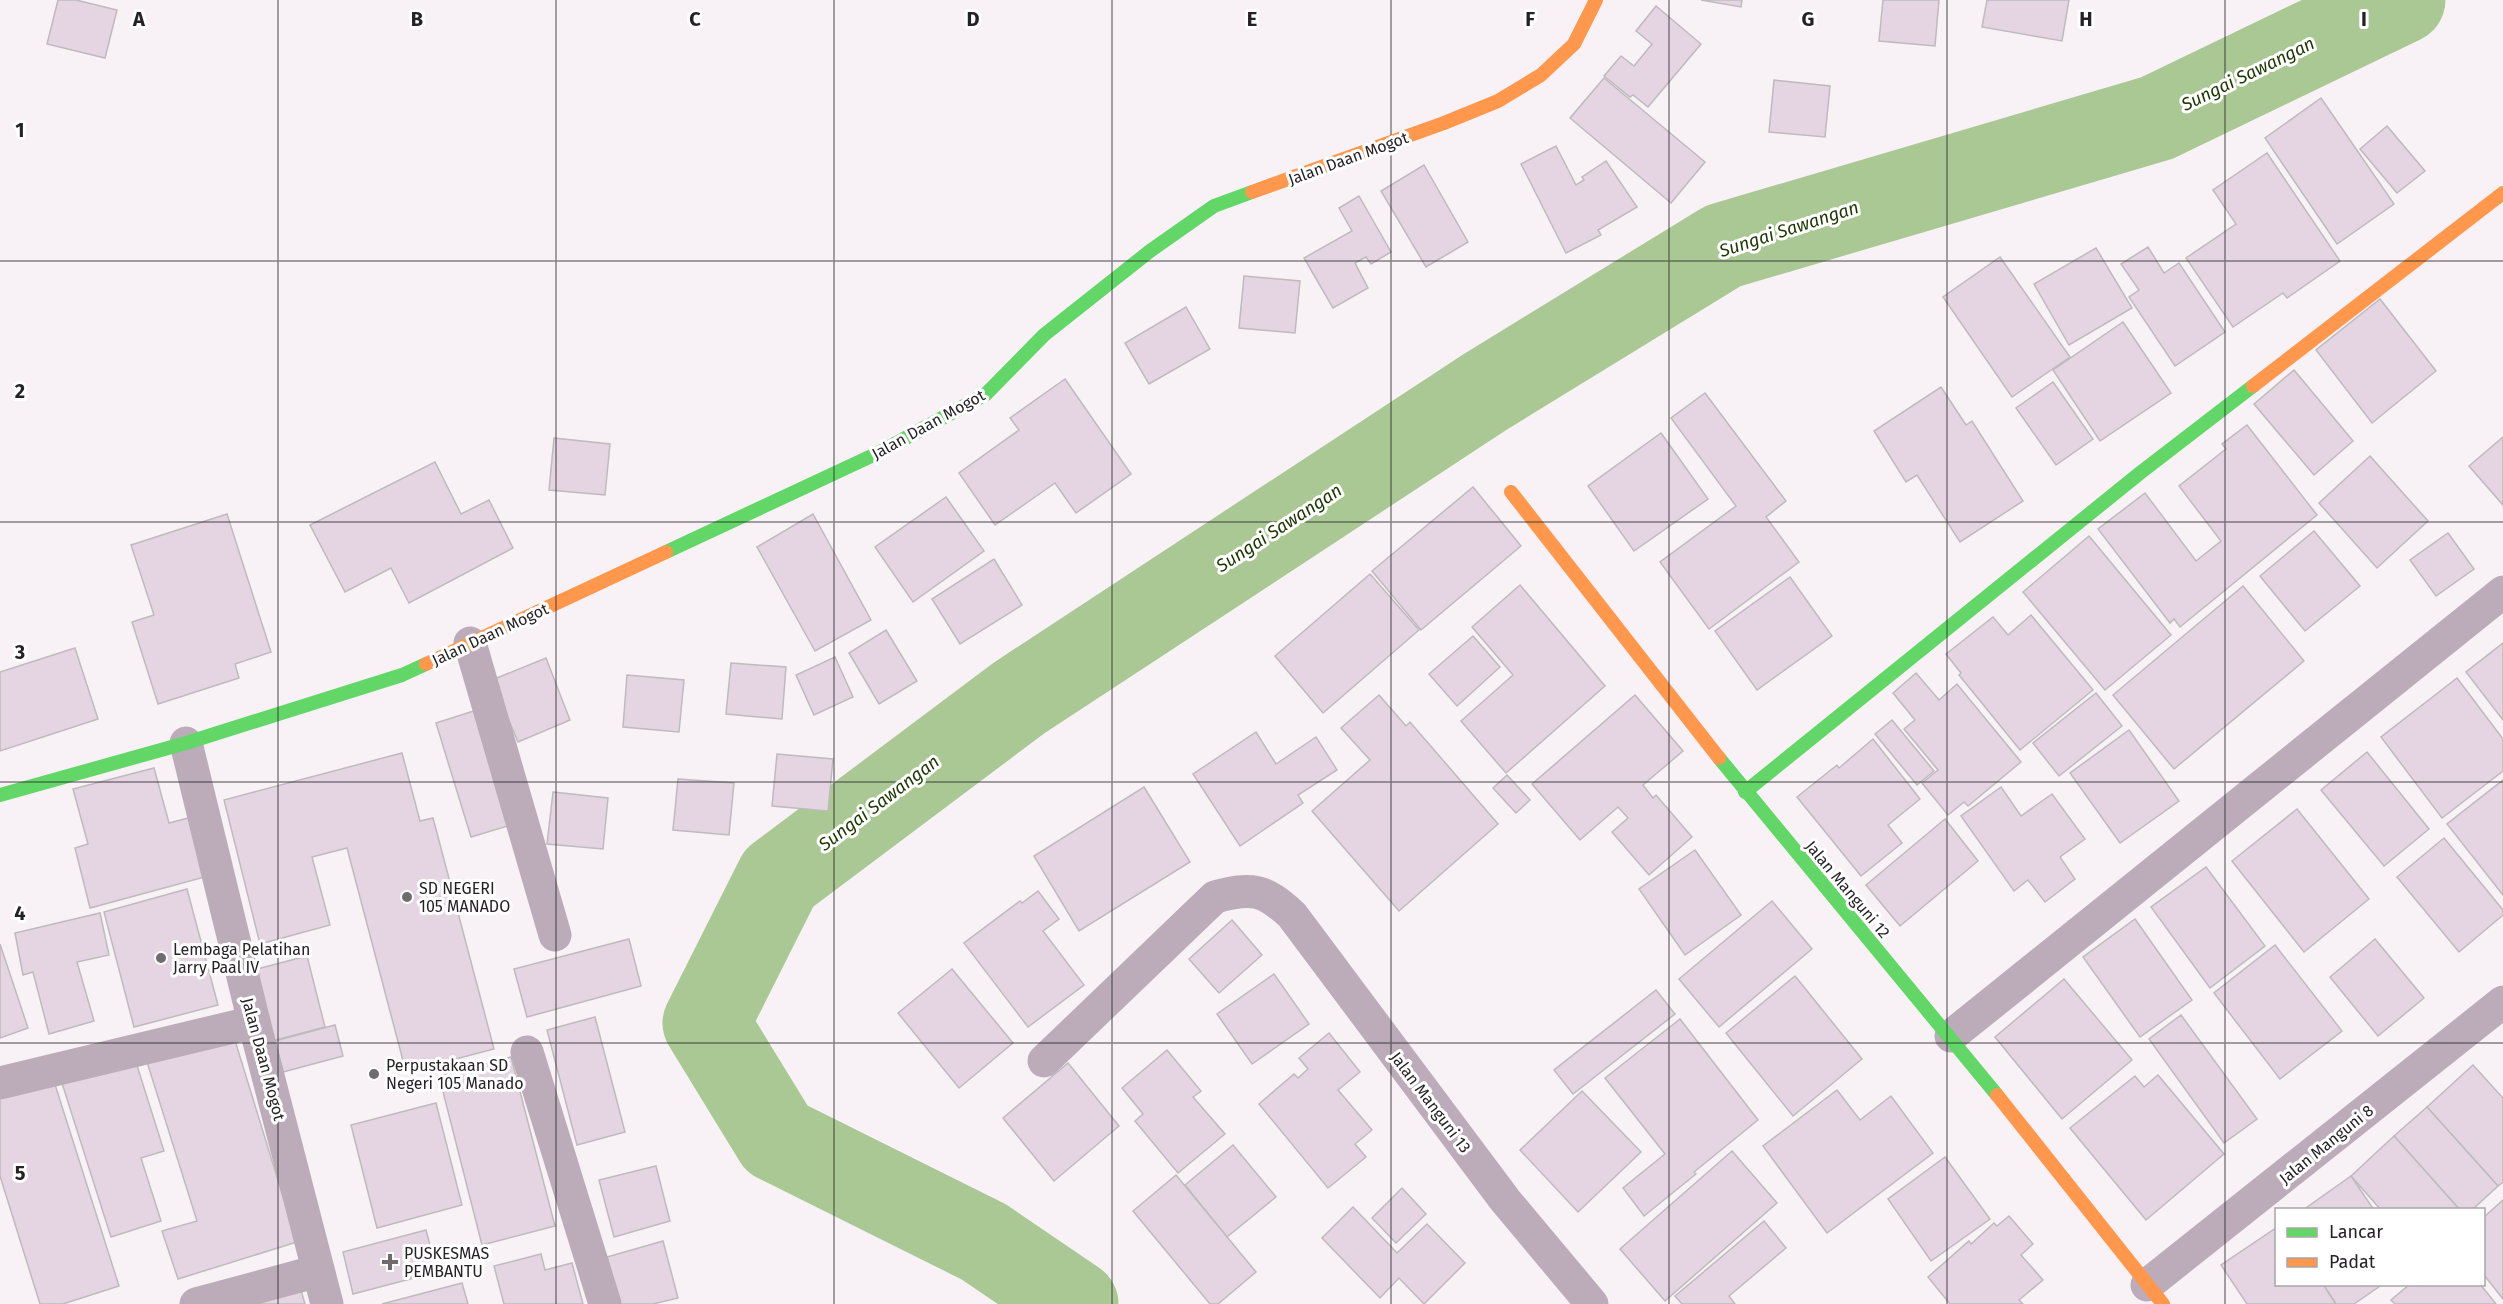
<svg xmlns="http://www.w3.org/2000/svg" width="2503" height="1304" font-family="'Fira Sans',sans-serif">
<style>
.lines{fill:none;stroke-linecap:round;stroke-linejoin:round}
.river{stroke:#aac894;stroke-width:87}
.building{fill:#e5d5e3;stroke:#bebabd;stroke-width:1.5}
.street{stroke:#bcacba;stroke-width:33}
.fast{stroke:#63d668;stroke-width:14}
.slow{stroke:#ff974d;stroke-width:14}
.grid{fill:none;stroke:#252225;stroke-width:1.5;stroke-opacity:0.55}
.poi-dot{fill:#6f6b6e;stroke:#fff;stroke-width:2}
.labels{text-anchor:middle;stroke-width:6;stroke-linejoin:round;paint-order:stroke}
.street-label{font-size:16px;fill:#252225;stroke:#fff}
.poi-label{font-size:16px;fill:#252225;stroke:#fff;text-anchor:start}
.water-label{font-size:18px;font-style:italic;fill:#1b3700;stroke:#fff}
.grid-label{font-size:20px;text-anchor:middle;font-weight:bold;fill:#252225;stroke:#fff;stroke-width:6;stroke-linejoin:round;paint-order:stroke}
</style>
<rect width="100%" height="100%" fill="#f8f2f7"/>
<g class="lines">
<path class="river" d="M1075,1304L984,1242L777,1139L706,1023L779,878L1019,698L1485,392L1723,246L2157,118L2402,0"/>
</g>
<g class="building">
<path d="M58,0H76L117,10L105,58L47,44Z"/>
<path d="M1701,0H1742L1741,7Z"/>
<path d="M1883,0H1939L1935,46L1879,41Z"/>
<path d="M1987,0H2069L2062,41L1982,27Z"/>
<path d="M1656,6L1701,44L1648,107L1633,95L1630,97L1604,76L1621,56L1634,66L1652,44L1636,31Z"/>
<path d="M1604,78L1705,162L1671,203L1570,118Z"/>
<path d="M1774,80L1830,86L1825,137L1769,132Z"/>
<path d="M2321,98L2394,204L2337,244L2265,138Z"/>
<path d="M2387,126L2425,171L2397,193L2360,149Z"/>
<path d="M1556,146L1576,185L1584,180L1582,177L1606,161L1637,207L1598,230L1601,235L1566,253L1521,164Z"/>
<path d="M2267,153L2340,261L2287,298L2283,293L2233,327L2186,258L2236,224L2213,190Z"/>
<path d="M1424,165L1468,242L1426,267L1381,191Z"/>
<path d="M1359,196L1391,252L1371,264L1366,257L1355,263L1368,288L1333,308L1304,258L1352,231L1339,208Z"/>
<path d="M2148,247L2164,273L2179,263L2225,332L2175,366L2129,297L2139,290L2121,264Z"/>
<path d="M2096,248L2132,308L2069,345L2034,284Z"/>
<path d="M2000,257L2070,357L2012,397L1943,297Z"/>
<path d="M1244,276L1300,281L1295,333L1239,328Z"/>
<path d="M2380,299L2436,371L2372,423L2316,350Z"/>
<path d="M1186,307L1210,349L1149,384L1125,343Z"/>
<path d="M2123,322L2171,393L2100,441L2053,370Z"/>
<path d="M2294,370L2353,441L2314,475L2254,404Z"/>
<path d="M1065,379L1131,474L1076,513L1055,483L995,525L959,473L1019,430L1010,418Z"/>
<path d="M2053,382L2093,439L2056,465L2016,408Z"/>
<path d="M1941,387L1966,425L1972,421L2023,501L1960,542L1917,475L1906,482L1874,431Z"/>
<path d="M1705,393L1786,501L1766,517L1799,562L1709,629L1660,562L1736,506L1671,418Z"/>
<path d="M2247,425L2317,515L2180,627L2174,619L2170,623L2098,529L2145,493L2196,561L2221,541L2179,486L2226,449L2222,444Z"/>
<path d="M1661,433L1708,499L1634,551L1588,486Z"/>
<path d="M2503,437V505L2469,466Z"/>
<path d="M554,438L610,444L605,495L549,490Z"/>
<path d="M2370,456L2428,521L2377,568L2319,503Z"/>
<path d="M435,462L461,514L489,500L513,548L409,603L391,568L345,592L310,525Z"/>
<path d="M1473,487L1521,546L1421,630L1372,571Z"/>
<path d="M946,497L984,551L913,602L875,547Z"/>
<path d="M227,514L271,652L235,664L239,678L158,704L132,622L154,615L131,545Z"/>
<path d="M813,514L871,620L815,651L757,547Z"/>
<path d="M2314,531L2360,586L2305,631L2260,576Z"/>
<path d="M2448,533L2474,569L2436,596L2410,560Z"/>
<path d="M2089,536L2171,635L2105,690L2023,592Z"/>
<path d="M994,559L1022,605L960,644L932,599Z"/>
<path d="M1370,574L1419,630L1323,713L1275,656Z"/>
<path d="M1790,577L1832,636L1757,690L1715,631Z"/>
<path d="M1520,585L1605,686L1506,773L1461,721L1513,675L1472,627Z"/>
<path d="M2243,586L2304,661L2174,769L2113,695Z"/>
<path d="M2031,615L2093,690L2020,750L1959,675L1961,673L1946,654L1993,617L2008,635Z"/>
<path d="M886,630L917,681L879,704L849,653Z"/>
<path d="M1473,636L1500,667L1457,706L1429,674Z"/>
<path d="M2503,643V720L2466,672Z"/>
<path d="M75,648L98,719L0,751V672Z"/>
<path d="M835,657L853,697L814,715L796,675Z"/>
<path d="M546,658L570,720L518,742L492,680Z"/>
<path d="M731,663L786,667L782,719L726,714Z"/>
<path d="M1916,673L1939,700L1957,684L2021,762L1968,806L1964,802L1948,815L1922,783L1938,770L1904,729L1915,720L1893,693Z"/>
<path d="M627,675L684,680L679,732L623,727Z"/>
<path d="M2457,678L2503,739V771L2442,818L2381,737Z"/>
<path d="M2096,693L2122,726L2059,776L2033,743Z"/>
<path d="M1379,695L1406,726L1410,722L1498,824L1399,911L1312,811L1370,760L1341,728Z"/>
<path d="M1635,695L1683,751L1643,785L1653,798L1656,795L1692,837L1649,875L1612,832L1628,818L1618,807L1580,840L1532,784Z"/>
<path d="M480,709L514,824L471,837L436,723Z"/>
<path d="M1892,720L1934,771L1917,785L1875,734Z"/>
<path d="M2129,730L2179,801L2120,843L2070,773Z"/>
<path d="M1256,732L1276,764L1316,737L1337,770L1298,795L1303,803L1240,846L1193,774Z"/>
<path d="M1873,739L1920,799L1888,825L1902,843L1861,876L1797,797L1837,765L1839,768Z"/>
<path d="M2367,752L2429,829L2384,866L2321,790Z"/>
<path d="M402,753L420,821L433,818L494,1049L406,1072L347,848L312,857L330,925L260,944L224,800Z"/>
<path d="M777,754L833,759L828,811L772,806Z"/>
<path d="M154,768L169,823L196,816L212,875L90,908L75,848L88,844L73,789Z"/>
<path d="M1507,775L1530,800L1516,813L1493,788Z"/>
<path d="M678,779L734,783L729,835L673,830Z"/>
<path d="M2503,780V895L2447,824Z"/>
<path d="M1144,787L1190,862L1079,931L1034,856Z"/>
<path d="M2001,787L2021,816L2052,794L2085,839L2060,857L2075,879L2045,902L2028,880L2014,891L1961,816Z"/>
<path d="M553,792L608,798L603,849L547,844Z"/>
<path d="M2297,809L2369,899L2304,952L2232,861Z"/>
<path d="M1945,819L1978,861L1900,926L1866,885Z"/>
<path d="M2444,838L2503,910V915L2459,952L2397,877Z"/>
<path d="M1695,850L1741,915L1685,955L1639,889Z"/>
<path d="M2206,867L2265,946L2210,988L2151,907Z"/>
<path d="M187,889L218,1005L134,1027L104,912Z"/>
<path d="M1038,891L1059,919L1043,931L1084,985L1028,1027L964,943L1020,901L1022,903Z"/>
<path d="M1772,901L1812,949L1719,1027L1679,979Z"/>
<path d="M100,913L109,955L77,962L94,1021L49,1034L33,972L23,975L15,933Z"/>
<path d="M2135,919L2192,1000L2140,1037L2083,957Z"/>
<path d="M1232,920L1262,955L1219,993L1189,959Z"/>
<path d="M629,939L641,986L527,1017L514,969Z"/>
<path d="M2375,939L2424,998L2378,1036L2330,977Z"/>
<path d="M0,944L28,1028L0,1038Z"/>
<path d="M2275,945L2342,1031L2280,1079L2214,993Z"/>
<path d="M307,956L325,1027L272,1041L253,970Z"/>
<path d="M952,969L1013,1043L959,1088L898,1013Z"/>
<path d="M1274,974L1309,1024L1252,1064L1217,1014Z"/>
<path d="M1795,976L1862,1059L1793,1116L1726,1033Z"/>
<path d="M2064,979L2132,1060L2062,1119L1995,1037Z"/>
<path d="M1656,990L1675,1014L1573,1094L1554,1070Z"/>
<path d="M2181,1015L2257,1119L2224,1143L2149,1039Z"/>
<path d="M595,1017L625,1132L577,1145L547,1030Z"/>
<path d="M1680,1019L1758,1120L1694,1172L1696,1174L1644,1216L1623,1188L1665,1154L1605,1078Z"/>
<path d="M335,1025L343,1056L283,1072L275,1041Z"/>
<path d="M1329,1033L1360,1072L1338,1090L1372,1130L1355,1144L1366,1157L1328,1188L1259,1104L1294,1074L1298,1078L1308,1069L1299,1058Z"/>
<path d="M233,1034L297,1242L178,1279L162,1231L197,1221L147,1062Z"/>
<path d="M1167,1050L1201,1091L1193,1097L1225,1134L1178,1173L1135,1121L1143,1114L1122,1088Z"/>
<path d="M134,1056L164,1151L141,1158L161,1221L111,1237L61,1080Z"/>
<path d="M511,1057L555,1226L482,1245L439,1076Z"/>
<path d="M1068,1063L1119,1126L1054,1181L1003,1118Z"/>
<path d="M2473,1065L2503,1098V1182L2498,1186L2427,1107Z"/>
<path d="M52,1075L119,1286L63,1304H40L0,1176V1091Z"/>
<path d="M2158,1075L2224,1154L2146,1220L2070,1128L2135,1076L2144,1087Z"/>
<path d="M1837,1090L1860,1120L1891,1096L1933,1153L1827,1233L1763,1146Z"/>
<path d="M1582,1091L1641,1152L1578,1212L1520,1150Z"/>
<path d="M436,1103L462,1205L377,1228L351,1125Z"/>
<path d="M2427,1107L2498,1186L2472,1210H2460L2394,1136Z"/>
<path d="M2394,1136L2460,1210H2381L2351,1176Z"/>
<path d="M1233,1145L1276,1197L1227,1237L1185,1185Z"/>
<path d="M1732,1151L1777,1203L1665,1301L1620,1249Z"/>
<path d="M1945,1157L1990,1219L1931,1261L1888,1199Z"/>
<path d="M656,1166L670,1221L614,1237L599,1180Z"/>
<path d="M1176,1175L1256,1272L1218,1304H1210L1133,1211Z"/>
<path d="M2351,1176L2374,1210H2303Z"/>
<path d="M1402,1188L1426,1214L1396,1243L1372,1218Z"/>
<path d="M2503,1200V1299L2484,1275V1217Z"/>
<path d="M1353,1207L1397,1253L1427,1224L1465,1263L1424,1304L1399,1278L1380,1298L1322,1238Z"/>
<path d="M2009,1216L2033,1244L2021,1255L2043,1280L2019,1300L2023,1304H1950L1928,1277L1969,1241L1971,1244L1994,1223L1997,1226Z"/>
<path d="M1764,1221L1786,1248L1729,1296L1735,1304H1682L1675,1296Z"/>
<path d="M2276,1228V1284H2323L2336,1304H2247L2221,1265Z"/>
<path d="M426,1230L437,1272L353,1294L343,1252Z"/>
<path d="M663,1241L678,1298L653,1304H620L607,1257Z"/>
<path d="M541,1254L545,1270L572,1263L583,1304H504L494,1266Z"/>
<path d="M298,1280L305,1304H222Z"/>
<path d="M462,1283L468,1304H382Z"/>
<path d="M2323,1284H2383L2354,1304H2336Z"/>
<path d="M2410,1284H2480L2496,1304H2395L2391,1300Z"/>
</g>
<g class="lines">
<g class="street">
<path d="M470,643L555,935"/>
<path d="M186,743L254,1022L327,1304"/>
<path d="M1951,1036L2503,592"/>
<path d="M527,1052L605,1304"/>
<path d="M1044,1061L1215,897C1252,887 1264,889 1292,915L1505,1200L1592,1304"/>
<path d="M0,1083L254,1022"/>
<path d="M2147,1285L2503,1002"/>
<path d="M196,1304L318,1271"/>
</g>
<g class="fast">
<path d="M666,552L880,452L986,394L1044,335L1150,251L1214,206L1252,192"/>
<path d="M1719,758L1997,1095"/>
<path d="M1745,792L2140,473L2253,386"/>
<path d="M0,795L186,743L402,675L426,664"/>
</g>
<g class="slow">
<path d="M1252,192L1444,123L1498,101L1541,75L1574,44L1596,0"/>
<path d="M2253,386L2503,193"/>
<path d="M1511,492L1719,758"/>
<path d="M426,664L666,552"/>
<path d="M1997,1095L2163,1304"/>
</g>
</g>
<path class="grid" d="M278,0V1304M556,0V1304M834,0V1304M1112,0V1304M1391,0V1304M1669,0V1304M1947,0V1304M2225,0V1304M0,261H2503M0,522H2503M0,782H2503M0,1043H2503"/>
<g class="poi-dot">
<circle cx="407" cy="897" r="6"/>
<circle cx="161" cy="958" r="6"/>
<circle cx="374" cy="1074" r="6"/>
<path d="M387 1253h6v6h6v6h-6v6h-6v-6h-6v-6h6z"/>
</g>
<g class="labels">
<g class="street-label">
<text transform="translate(1348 158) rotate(-20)" y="6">Jalan Daan Mogot</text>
<text transform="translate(928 424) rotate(-29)" y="6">Jalan Daan Mogot</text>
<text transform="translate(490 634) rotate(-25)" y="6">Jalan Daan Mogot</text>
<text transform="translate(1848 889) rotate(50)" y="6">Jalan Manguni 12</text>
<text transform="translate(264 1059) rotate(75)" y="6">Jalan Daan Mogot</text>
<text transform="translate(1431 1102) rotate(53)" y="6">Jalan Manguni 13</text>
<text transform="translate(2326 1144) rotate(-39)" y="6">Jalan Manguni 8</text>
</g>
<g class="poi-label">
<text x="419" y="894">SD NEGERI<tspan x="419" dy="18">105 MANADO</tspan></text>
<text x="173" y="955">Lembaga Pelatihan<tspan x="173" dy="18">Jarry Paal IV</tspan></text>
<text x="386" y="1071">Perpustakaan SD<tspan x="386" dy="18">Negeri 105 Manado</tspan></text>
<text x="404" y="1259">PUSKESMAS<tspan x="404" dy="18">PEMBANTU</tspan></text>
</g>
<g class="water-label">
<text transform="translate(2248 74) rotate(-26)" y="6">Sungai Sawangan</text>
<text transform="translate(1789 229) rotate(-18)" y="6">Sungai Sawangan</text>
<text transform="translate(1279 528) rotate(-33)" y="6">Sungai Sawangan</text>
<text transform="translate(879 803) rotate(-37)" y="6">Sungai Sawangan</text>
</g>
</g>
<g class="grid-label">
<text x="139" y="26">A</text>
<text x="417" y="26">B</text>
<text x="695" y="26">C</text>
<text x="973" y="26">D</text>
<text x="1252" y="26">E</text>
<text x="1530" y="26">F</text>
<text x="1808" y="26">G</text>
<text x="2086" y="26">H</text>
<text x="2364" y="26">I</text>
<text x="20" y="137">1</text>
<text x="20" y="398">2</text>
<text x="20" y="659">3</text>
<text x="20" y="920">4</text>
<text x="20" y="1180">5</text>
</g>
<rect x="2275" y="1208" width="210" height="78" fill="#ffffff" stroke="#a8a7a8" stroke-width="1.5"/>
<rect x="2287" y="1228" width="30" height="9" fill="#63d668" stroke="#a8a7a8" stroke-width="1.5"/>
<text x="2329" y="1238" font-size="18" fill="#252225">Lancar</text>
<rect x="2287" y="1258" width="30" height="9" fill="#ff974d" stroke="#a8a7a8" stroke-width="1.5"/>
<text x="2329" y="1268" font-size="18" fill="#252225">Padat</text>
</svg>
